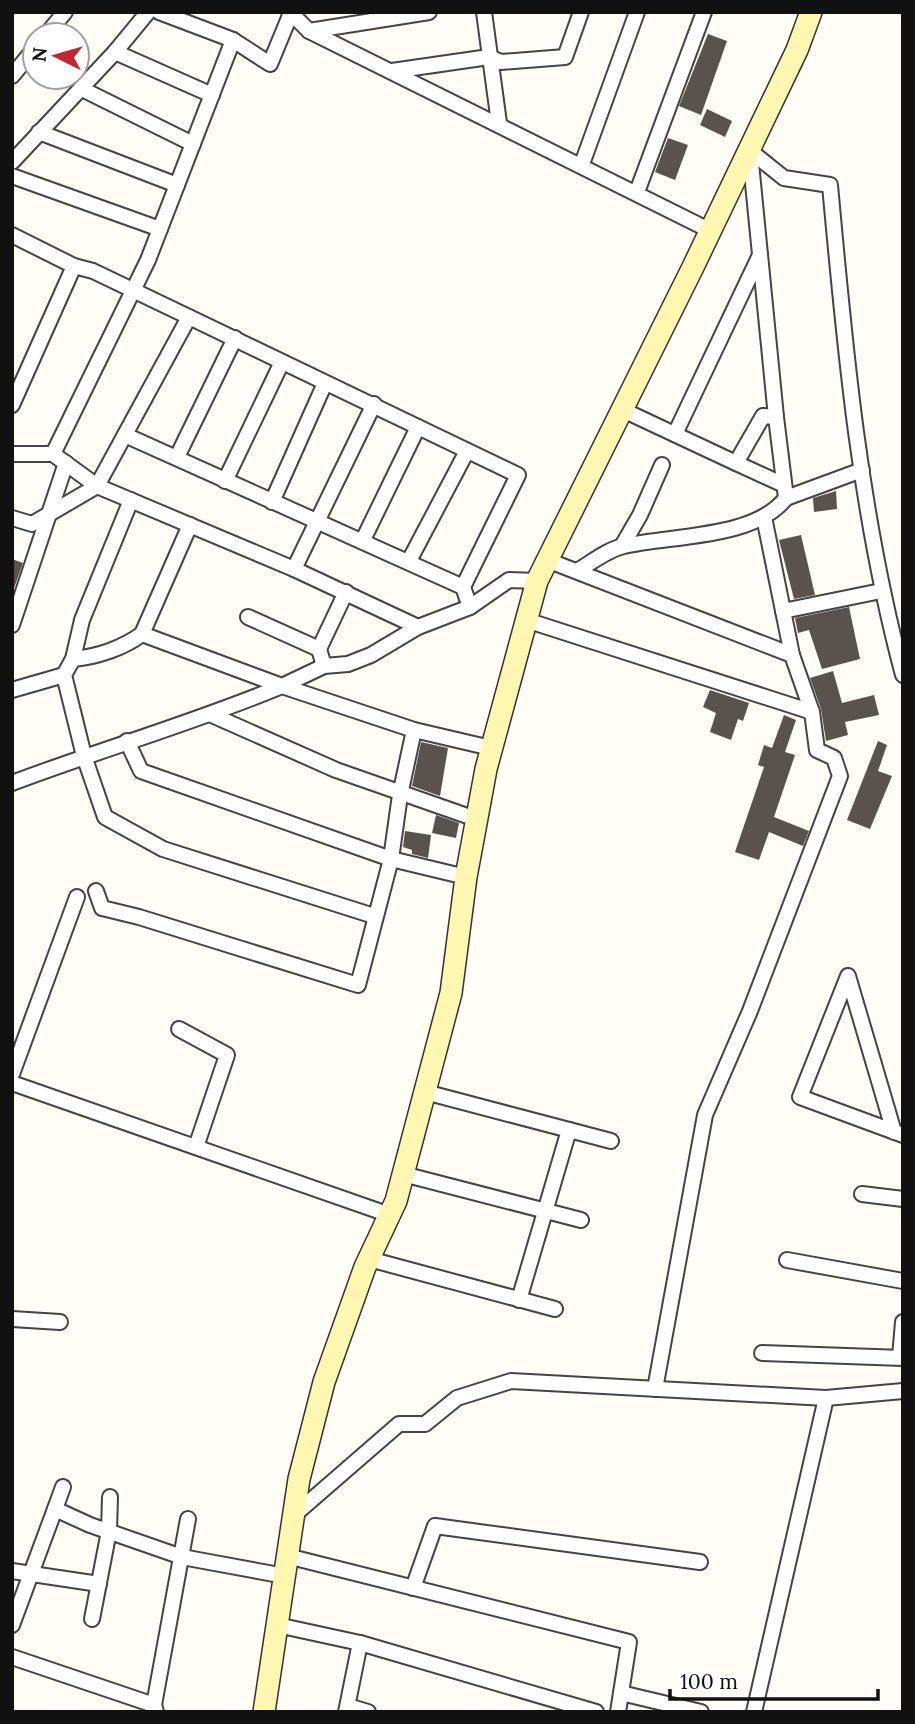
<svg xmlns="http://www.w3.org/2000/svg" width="915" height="1724" font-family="Lora,serif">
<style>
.building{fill:#5a524d}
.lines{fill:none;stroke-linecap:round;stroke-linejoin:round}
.street-casing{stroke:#444;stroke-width:18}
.secondary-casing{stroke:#333;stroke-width:24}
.street{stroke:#fff;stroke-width:14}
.secondary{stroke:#fff6b0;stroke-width:21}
</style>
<rect width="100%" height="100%" fill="#fffdf5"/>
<g class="building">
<path d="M708,34L727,41L701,115L679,106Z"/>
<path d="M707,109L732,121L725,137L700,125Z"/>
<path d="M668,138L688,145L675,180L655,172Z"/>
<path d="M836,491L837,509L814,512L813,498Z"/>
<path d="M801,535L815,595L794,599L779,540Z"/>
<path d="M12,559L23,563L12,594Z"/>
<path d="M849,607L860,659L822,669L809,630L798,633L795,618Z"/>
<path d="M833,671L842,703L874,695L879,715L845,722L848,735L826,741L821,709L810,678Z"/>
<path d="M710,690L749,703L743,721L738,719L731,740L710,732L716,713L703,707Z"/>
<path d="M784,715L796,720L785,752L795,755L774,817L809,831L803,846L769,832L759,860L735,852L764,767L758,765L764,745L772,748Z"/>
<path d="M878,741L887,745L878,771L892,776L870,829L847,820Z"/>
<path d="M421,742L448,748L440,796L412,786Z"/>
<path d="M436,815L459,823L456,838L432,833Z"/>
<path d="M405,831L431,835L428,858L412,854V850L403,847Z"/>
</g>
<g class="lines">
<g class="street-casing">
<g id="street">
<path d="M148,12L115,52L212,95"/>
<path d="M159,12L233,40"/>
<path d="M484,12L499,123"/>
<path d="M291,13L309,31L709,230"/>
<path d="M309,31L429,12"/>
<path d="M46,35L65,12"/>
<path d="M392,71L489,57L501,62L565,57L581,12"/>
<path d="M12,76L35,48"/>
<path d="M82,89L193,144"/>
<path d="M39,132L177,185"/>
<path d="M749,150L784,178L830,185C845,351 860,514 903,675"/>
<path d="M12,162L115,52"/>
<path d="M582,164L637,12"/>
<path d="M12,176L160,229"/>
<path d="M637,192L704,12"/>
<path d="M12,235L74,266L12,405"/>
<path d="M74,266L93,271L189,317"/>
<path d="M623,410L736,463L763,416L776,417L750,153"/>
<path d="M418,427L518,475L463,587"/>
<path d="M675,434L760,255"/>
<path d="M125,435L463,587L470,607"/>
<path d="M12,454H53"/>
<path d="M177,457L235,338"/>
<path d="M736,463L784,485"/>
<path d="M225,481L282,362"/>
<path d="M786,498L862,470"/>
<path d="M131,500L82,620L73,659L64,675L84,756L105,817L163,849L374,916"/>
<path d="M272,502L325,383"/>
<path d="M764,517L792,655"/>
<path d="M12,518L32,524L97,486L53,454L148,260L233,40L270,64L291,13L289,12"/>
<path d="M363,540L418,427L189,317L97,486L294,569L418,627"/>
<path d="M622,546L640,515L662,465"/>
<path d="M409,561L467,451"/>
<path d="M294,569L374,404"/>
<path d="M577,571C591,563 608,549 624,546C672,535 754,539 786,498L776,417"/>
<path d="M783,611L881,591"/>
<path d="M248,617L319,649"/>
<path d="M526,620L812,712L792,655L547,560"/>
<path d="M12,625L66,463"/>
<path d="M142,634L282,686L324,666L348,664L371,655L418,627L470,607L509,580L537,581"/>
<path d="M73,659C97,657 123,648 142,634L190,525"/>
<path d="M324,666L319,649L346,592"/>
<path d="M12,690L64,675"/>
<path d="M212,715L336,770L476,819"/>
<path d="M127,741L141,771L391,859L466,877"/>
<path d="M12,783C102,749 193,723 282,686L414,730L491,748"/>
<path d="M96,891L102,908L139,917L358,985L391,859L400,795L414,730"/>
<path d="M179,1029L227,1055L196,1147"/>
<path d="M12,1074L77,897"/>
<path d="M12,1083L390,1215"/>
<path d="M425,1092L611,1141"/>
<path d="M894,1132L848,976L800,1097L903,1135"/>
<path d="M403,1174L581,1220"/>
<path d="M862,1194L903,1199"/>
<path d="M369,1259L555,1309"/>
<path d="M787,1260L903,1281"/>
<path d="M519,1300L569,1130"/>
<path d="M12,1319L60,1322"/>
<path d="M762,1353L903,1358"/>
<path d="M900,1357L903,1322"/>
<path d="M655,1389L705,1115L750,1011L840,776L834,758L817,750L812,712"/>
<path d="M55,1509L63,1487"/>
<path d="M293,1516L399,1424H425L457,1398L511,1381L826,1398"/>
<path d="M287,1556L629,1642L618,1712"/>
<path d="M12,1571L99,1584"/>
<path d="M413,1588L435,1526L700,1562"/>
<path d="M92,1619L109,1531L110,1497"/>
<path d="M12,1625L55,1509L90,1525L182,1557L285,1576"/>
<path d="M277,1625L360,1643L346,1712"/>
<path d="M360,1643L596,1712"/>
<path d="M12,1657L154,1705L156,1712"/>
<path d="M621,1693L701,1712"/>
<path d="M154,1705L188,1519"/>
<path d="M348,1706L368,1712"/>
<path d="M754,1712L826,1398L903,1391"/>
</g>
</g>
<g class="secondary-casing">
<path id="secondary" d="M264,1712L299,1479L324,1382L365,1267L396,1201L451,993L466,877L486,769L537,581L693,267L797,50L811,12"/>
</g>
<use href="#street" class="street"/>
<use href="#secondary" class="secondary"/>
</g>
<rect width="915" height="1724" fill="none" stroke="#111111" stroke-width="28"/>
<g transform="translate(56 56) rotate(275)"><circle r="33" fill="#ffffff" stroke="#a0a0a0" stroke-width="2"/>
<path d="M0-5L12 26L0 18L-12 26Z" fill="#c4262e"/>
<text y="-10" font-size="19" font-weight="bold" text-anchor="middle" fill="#111111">N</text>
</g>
<path d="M670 1689v10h208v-10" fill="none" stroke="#111111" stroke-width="3.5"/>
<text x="680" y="1689" font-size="21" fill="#111111" stroke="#ffffff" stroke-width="5" paint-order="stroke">100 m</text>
</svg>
